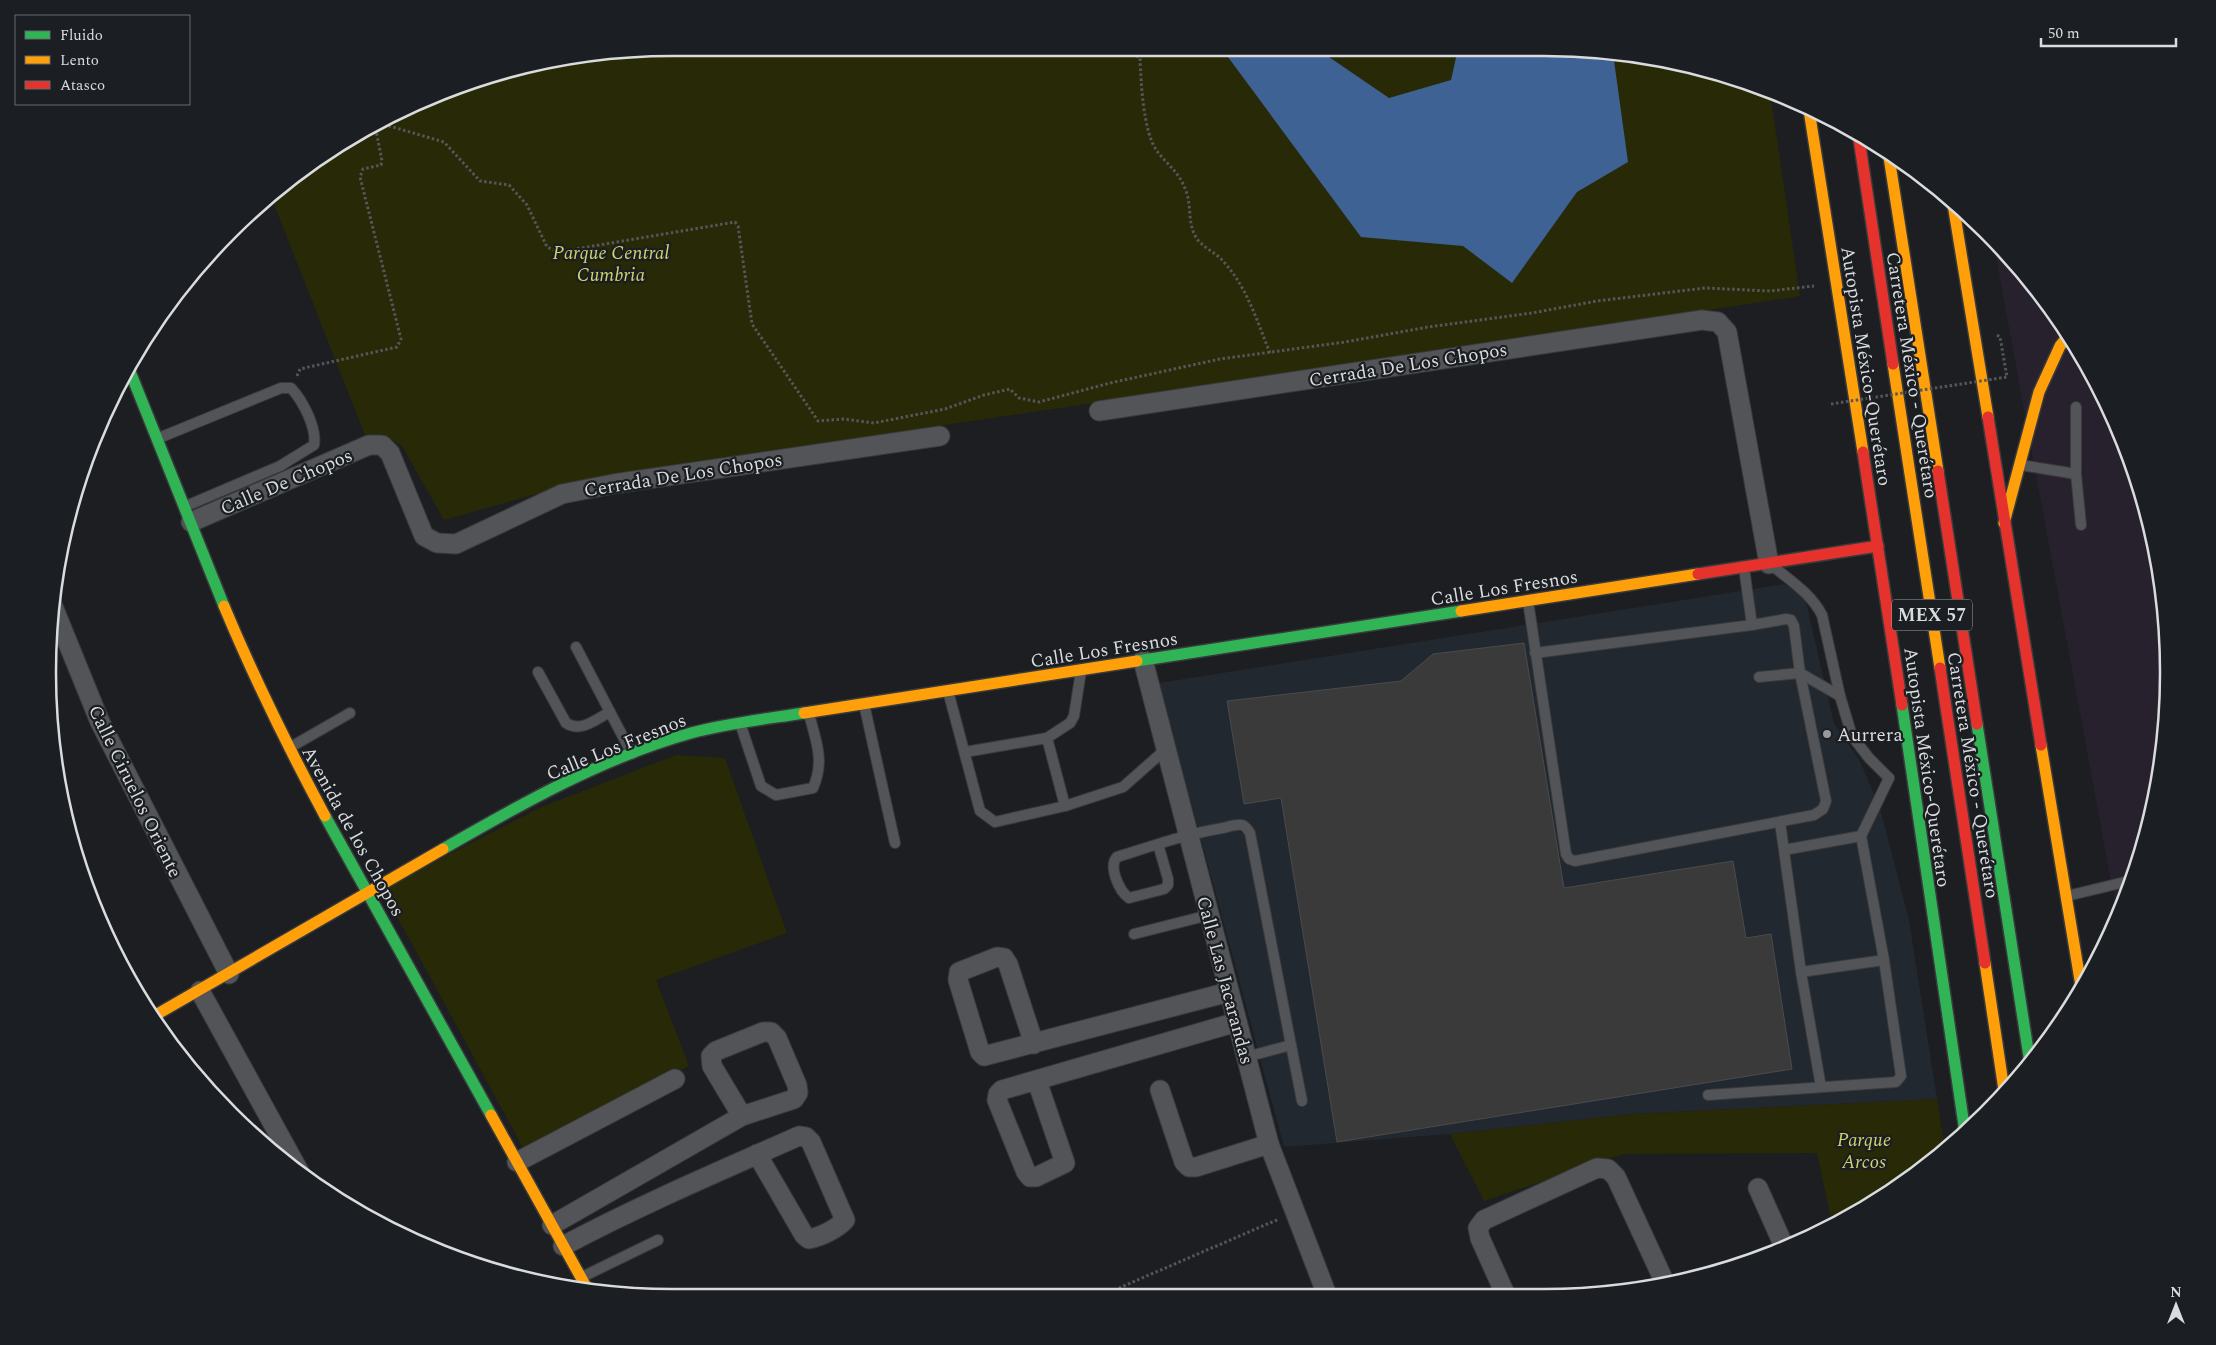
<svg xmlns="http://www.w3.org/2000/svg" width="2216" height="1345" font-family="Spectral,serif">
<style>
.built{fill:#22282f}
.industrial{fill:#27212e}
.green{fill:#282906}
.water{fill:#3f6294}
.building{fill:#3a3a3b;stroke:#4a4b4b}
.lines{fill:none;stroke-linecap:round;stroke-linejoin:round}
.lane-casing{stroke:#393a3c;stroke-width:12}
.street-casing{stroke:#393a3c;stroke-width:21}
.fast-casing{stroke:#393a3c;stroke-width:14}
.slow-casing{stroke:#393a3c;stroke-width:14}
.jam-casing{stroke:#393a3c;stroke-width:14}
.path{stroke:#555658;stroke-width:3;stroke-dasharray:2.5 2.5;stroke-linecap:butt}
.lane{stroke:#535457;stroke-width:10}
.street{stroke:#535457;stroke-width:19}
.fast{stroke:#30b455;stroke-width:11}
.slow{stroke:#ff9f0a;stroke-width:11}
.jam{stroke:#e5322d;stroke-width:11}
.path-bridge{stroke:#555658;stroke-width:3;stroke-dasharray:2.5 2.5;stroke-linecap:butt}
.poi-dot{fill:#97999b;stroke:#1b1e22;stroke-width:2}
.labels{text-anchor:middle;stroke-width:4.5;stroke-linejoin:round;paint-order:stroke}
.shield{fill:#1b1e22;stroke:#a0a2a5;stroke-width:1}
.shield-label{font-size:18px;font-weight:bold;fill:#d9dbdd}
.park-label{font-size:19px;font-style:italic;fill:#d0d36c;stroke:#1b1e22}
.street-label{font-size:19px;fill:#d9dbdd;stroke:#1b1e22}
.poi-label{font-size:19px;fill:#d9dbdd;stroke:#1b1e22;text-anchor:start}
.rim{fill:none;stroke:#d9dbdd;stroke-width:2.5}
</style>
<rect width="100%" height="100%" fill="#1c1e21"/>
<path class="built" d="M1784,584L1797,591L1806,602L1834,723L1860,761L1880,808L1909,920L1937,1099L1633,1114L1450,1134L1284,1147L1159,683Z"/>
<path class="industrial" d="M1993,241L2013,260L2085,360L2135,471L2163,591L2167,713L2147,834L2117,914Z"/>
<g class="green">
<path d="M591,53H1625L1770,92L1800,296L1440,352L600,476L444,520L402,446L383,434L365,435L271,197L292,176L396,112L472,81Z"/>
<path d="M676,755L725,758L787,933L656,980L689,1066L526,1153L382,889L539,808Z"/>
<path d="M1937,1099L1945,1150L1856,1214L1832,1224L1817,1153L1623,1154L1484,1201L1450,1134L1633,1114Z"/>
</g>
<path class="water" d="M1225,53H1327L1329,57L1389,98L1451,80L1457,53H1613L1628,162L1577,192L1512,283L1463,246L1361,237Z"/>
<path class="building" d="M1524,643L1564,888L1733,861L1746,938L1771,934L1792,1069L1337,1142L1281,798L1244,804L1227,701L1401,681L1433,654Z"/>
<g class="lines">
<g class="lane-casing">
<g id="lane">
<path d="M2076,407V474L2081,525"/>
<path d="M159,438L281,388H291C303,401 317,428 314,445L280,466L186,506"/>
<path d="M2021,465L2076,474"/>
<path d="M1774,567C1792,582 1811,594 1822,615L1840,696L1852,736L1869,758L1889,778"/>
<path d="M1744,568L1752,625"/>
<path d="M1528,601L1566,854L1569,859L1575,861L1814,815L1823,809L1826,801L1800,673L1794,626L1791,620L1786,619L1752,625L1535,653"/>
<path d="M576,647L632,754"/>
<path d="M538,672L566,723C581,733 596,719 610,712"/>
<path d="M1759,677L1800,673L1840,696"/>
<path d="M948,691L980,811L995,822L1065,806L1047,738L965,752"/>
<path d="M864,704L895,843"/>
<path d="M740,723L761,786L776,795L813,788C825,761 816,741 809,714"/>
<path d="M1047,738L1070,723L1074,716L1081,671"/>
<path d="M289,748L350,713"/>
<path d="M1065,806L1123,787L1166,749"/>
<path d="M1780,822L1801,972L1821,1087"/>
<path d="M1158,844L1168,879V885L1164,889L1129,898C1119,891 1108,866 1117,857C1152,846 1186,834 1223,828C1228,827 1236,824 1242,825C1246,826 1248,830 1250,833L1291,1045L1246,1057"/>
<path d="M1784,850L1861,836L1889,778"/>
<path d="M2067,896L2129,881"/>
<path d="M1134,934L1209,915"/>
<path d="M1801,972L1884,960"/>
<path d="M1291,1045L1302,1101"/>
<path d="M1708,1095L1896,1082L1901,1076L1884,960L1861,836"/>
<path d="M582,1277L658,1240"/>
</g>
</g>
<g class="street-casing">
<g id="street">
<path d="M1099,411L1702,320L1718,322L1727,332L1769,564"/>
<path d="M191,522L369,445H382L390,453L424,536L437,543L456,544L562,494L613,484L940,436"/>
<path d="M52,604L100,722L229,974"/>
<path d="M1143,660L1269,1144L1327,1295"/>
<path d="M200,991L300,1173"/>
<path d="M1034,1044L1008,964L1004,958L997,957L959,972L958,980L980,1052L984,1056L1229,992"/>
<path d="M1037,1081L1065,1163L1036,1177H1030L1026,1172L997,1100L998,1094L1002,1090L1237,1022"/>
<path d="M1160,1090L1184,1162L1189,1167H1196L1269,1144"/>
<path d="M517,1162L675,1079"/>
<path d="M1758,1188L1783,1244"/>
<path d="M552,1225L742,1116L794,1099L798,1093L797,1085L777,1038L771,1032H763L716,1051L711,1056L712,1066L742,1116"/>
<path d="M563,1246C640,1205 720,1171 799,1136L806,1137L811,1142L845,1220C837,1229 820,1237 809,1239L804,1235L757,1154"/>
<path d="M1506,1296L1480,1238L1478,1228L1484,1220L1597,1168L1608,1169L1616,1177L1665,1283"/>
</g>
</g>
<g class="fast-casing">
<g id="fast">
<path d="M129,369L224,606"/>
<path d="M1137,661L1461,611"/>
<path d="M1902,705L1965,1132"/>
<path d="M1977,724L2030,1063"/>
<path d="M325,816L491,1115"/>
<path d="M443,849C521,804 604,757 691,733C728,723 766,719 804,713"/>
</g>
</g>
<g class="slow-casing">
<g id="slow">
<path d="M1809,110L1863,452"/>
<path d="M1889,157L1938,471"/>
<path d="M1953,204L1988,417"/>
<path d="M1893,364L1940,668"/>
<path d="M2004,523L2039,392L2060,346L2068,336"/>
<path d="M224,606C254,678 288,747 325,816"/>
<path d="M1461,611L1698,574"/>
<path d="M804,713L1137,661"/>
<path d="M2041,745L2081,986"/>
<path d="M1985,963L2004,1090"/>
<path d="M154,1016L443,849"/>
<path d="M491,1115L589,1292"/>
</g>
</g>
<g class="jam-casing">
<g id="jam">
<path d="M1859,139L1893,364"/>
<path d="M1988,417L2041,745"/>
<path d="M1863,452L1902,705"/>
<path d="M1938,471L1977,724"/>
<path d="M1698,574L1878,546"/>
<path d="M1940,668L1985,963"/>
</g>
</g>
<g class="path">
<path d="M1132,53L1140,58C1141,82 1143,132 1157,151C1169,167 1178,170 1186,191C1192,207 1187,224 1197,239C1204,248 1216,253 1223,261C1247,287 1257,321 1270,353"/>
<path d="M379,123L444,142L480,181L509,185L527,205L547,247L558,252L735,222L738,226L752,324L818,421L844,419L874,423L945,409L984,395L1010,389L1019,398L1039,402L1110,383L1220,359L1345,342L1428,327L1532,313L1597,301L1705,288L1770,291L1814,286"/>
<path d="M1997,335L2000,337L2007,377"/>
<path d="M297,376L300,369L397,347L401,339L360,177L363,169L381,165L382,161L375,125"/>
<path d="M1105,1294L1279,1219"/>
</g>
<use href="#lane" class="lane"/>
<use href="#street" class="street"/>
<use href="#fast" class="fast"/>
<use href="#slow" class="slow"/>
<use href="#jam" class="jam"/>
<path class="path-bridge" d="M1831,404L2007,377"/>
</g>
<circle class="poi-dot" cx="1827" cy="734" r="5"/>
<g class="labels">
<rect class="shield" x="1892" y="599.5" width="80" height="31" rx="4"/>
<g class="shield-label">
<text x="1932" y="621">MEX 57</text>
</g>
<g class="park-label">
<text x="611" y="259">Parque Central<tspan x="611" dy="22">Cumbria</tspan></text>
<text x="1864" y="1146">Parque<tspan x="1864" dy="22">Arcos</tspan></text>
</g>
<g class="street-label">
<text transform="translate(1408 364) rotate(-9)" y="7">Cerrada De Los Chopos</text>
<text transform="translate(1867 366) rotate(81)" y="7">Autopista México-Querétaro</text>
<text transform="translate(1913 375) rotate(81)" y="7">Carretera México - Querétaro</text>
<text transform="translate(683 474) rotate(-9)" y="7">Cerrada De Los Chopos</text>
<text transform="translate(286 481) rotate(-23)" y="7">Calle De Chopos</text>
<text transform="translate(1504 587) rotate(-9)" y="7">Calle Los Fresnos</text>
<text transform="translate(1104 649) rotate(-9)" y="7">Calle Los Fresnos</text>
<text transform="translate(616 746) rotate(-22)" y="7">Calle Los Fresnos</text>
<text transform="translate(1928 767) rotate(82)" y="7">Autopista México-Querétaro</text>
<text transform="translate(1974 775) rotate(81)" y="7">Carretera México - Querétaro</text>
<text transform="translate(136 791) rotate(64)" y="7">Calle Ciruelos Oriente</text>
<text transform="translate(354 831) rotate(61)" y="7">Avenida de los Chopos</text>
<text transform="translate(1226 980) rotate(75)" y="7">Calle Las Jacarandas</text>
</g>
<g class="poi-label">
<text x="1837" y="741">Aurrera</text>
</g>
</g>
<path d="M0 0H2216V1345H0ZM672 56H1544A616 616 0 0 1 2160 672V673A616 616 0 0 1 1544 1289H672A616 616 0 0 1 56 673V672A616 616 0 0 1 672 56Z" fill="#1b1e22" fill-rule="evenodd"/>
<path class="rim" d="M672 56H1544A616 616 0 0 1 2160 672V673A616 616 0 0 1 1544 1289H672A616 616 0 0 1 56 673V672A616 616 0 0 1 672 56Z"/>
<rect x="15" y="15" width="175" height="90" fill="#1b1e22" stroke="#676a6d"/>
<rect x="25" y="31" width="25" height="8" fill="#30b455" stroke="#676a6d"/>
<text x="60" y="40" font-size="15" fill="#d9dbdd">Fluido</text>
<rect x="25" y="56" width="25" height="8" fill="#ff9f0a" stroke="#676a6d"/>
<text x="60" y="65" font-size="15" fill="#d9dbdd">Lento</text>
<rect x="25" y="81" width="25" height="8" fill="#e5322d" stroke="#676a6d"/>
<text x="60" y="90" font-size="15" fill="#d9dbdd">Atasco</text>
<g transform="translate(2176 1305)" stroke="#1b1e22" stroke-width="4" paint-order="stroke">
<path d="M0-4L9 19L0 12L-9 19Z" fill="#d9dbdd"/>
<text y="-8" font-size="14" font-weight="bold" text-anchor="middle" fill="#d9dbdd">N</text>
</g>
<path d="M2041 38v8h135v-8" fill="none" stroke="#d9dbdd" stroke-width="2.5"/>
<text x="2048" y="38" font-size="15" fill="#d9dbdd" stroke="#1b1e22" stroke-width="4" paint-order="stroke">50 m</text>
</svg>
